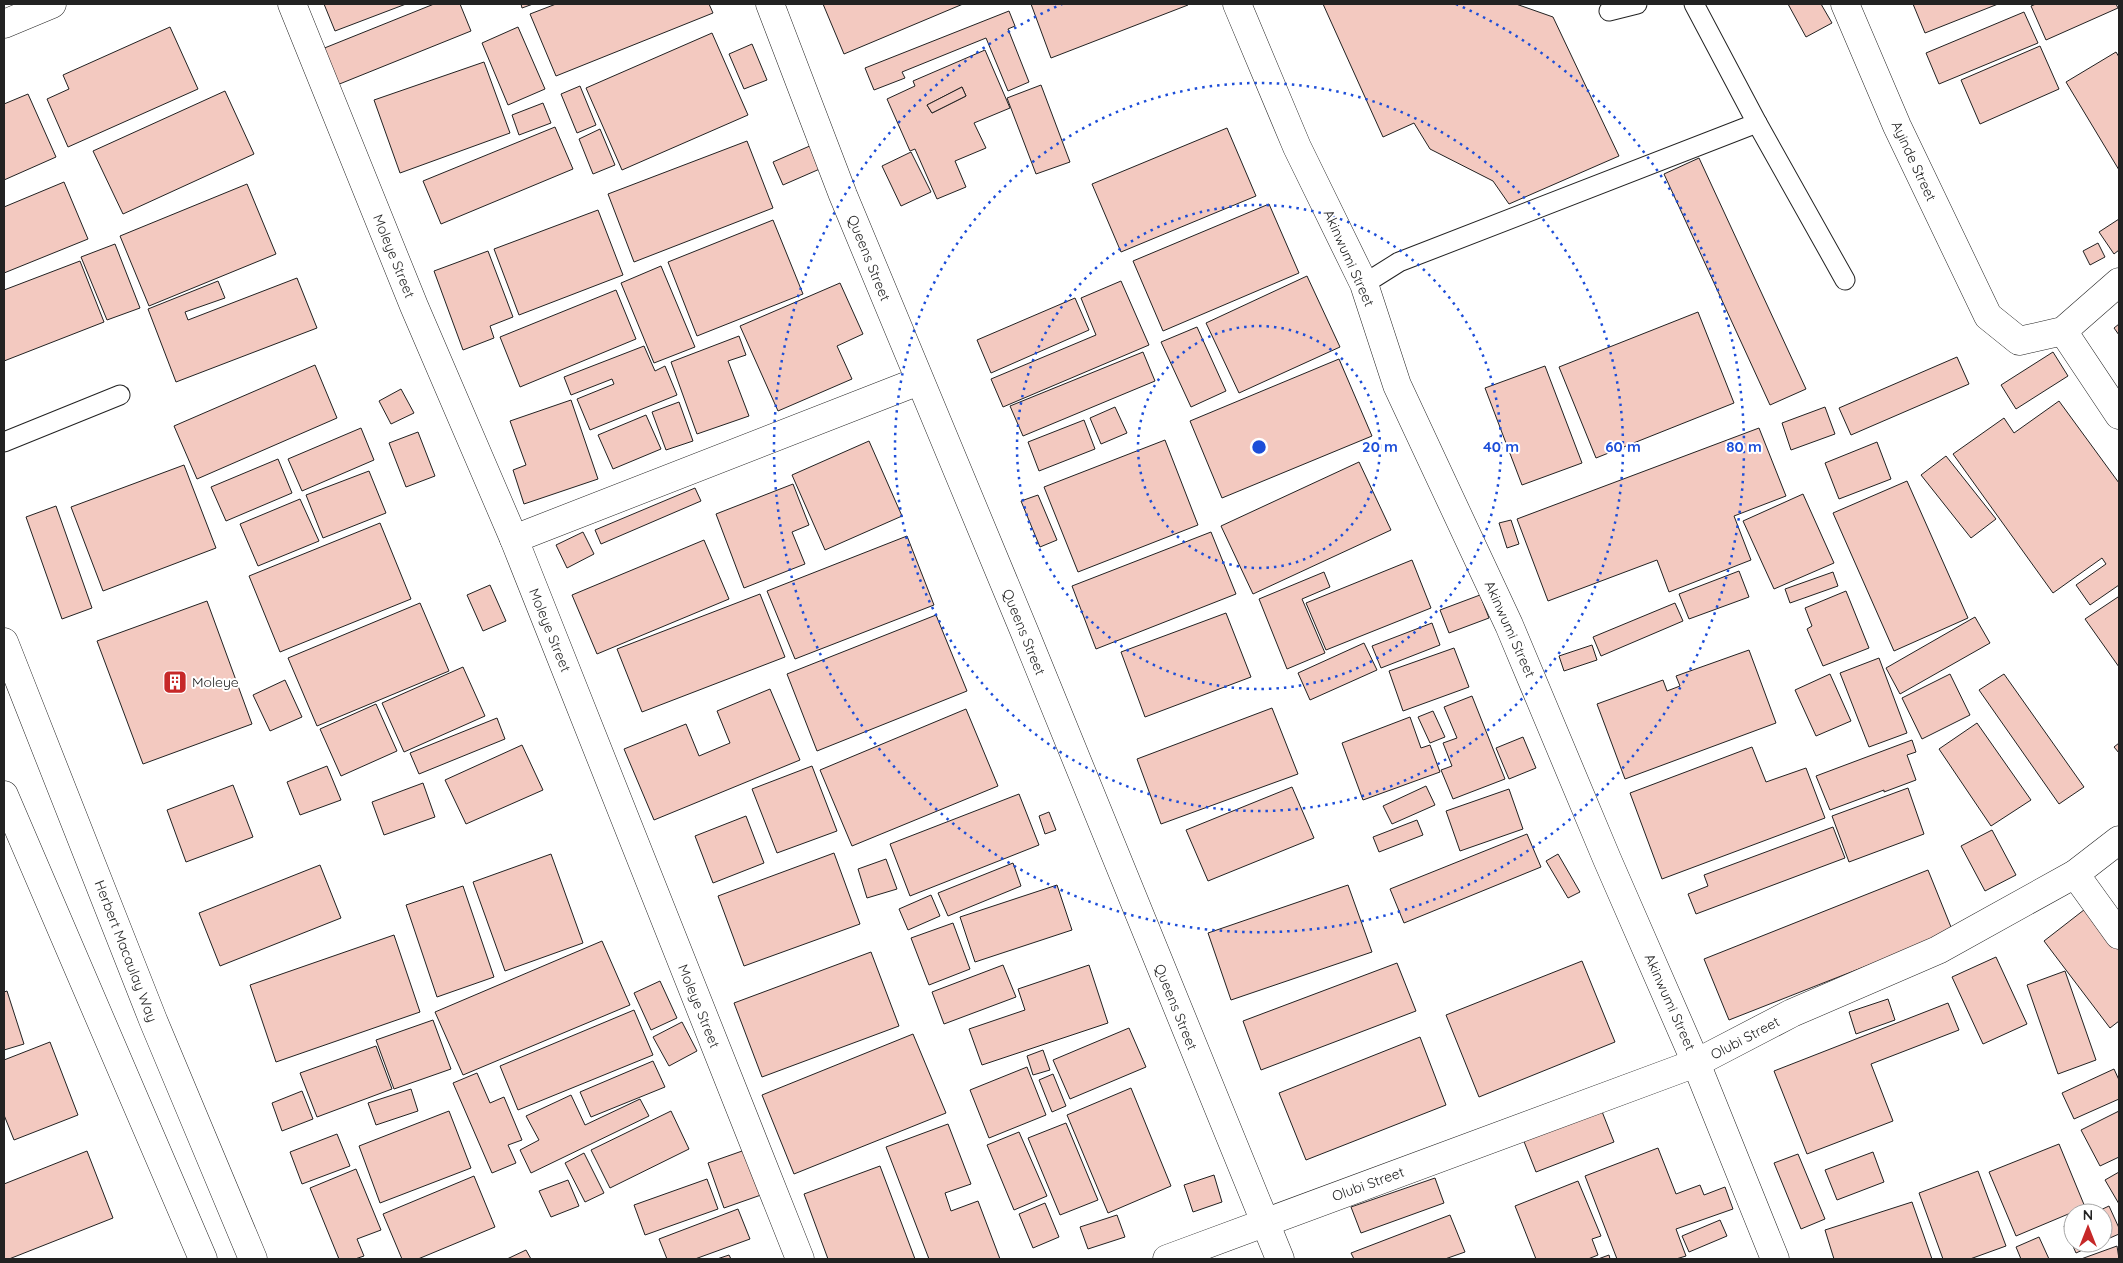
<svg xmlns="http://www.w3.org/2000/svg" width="2123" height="1263" font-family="Quicksand,sans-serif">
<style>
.building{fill:#f3c9c0;stroke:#222;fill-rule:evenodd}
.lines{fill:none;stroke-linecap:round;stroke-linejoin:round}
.lane-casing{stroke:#222;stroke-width:21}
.street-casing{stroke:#222;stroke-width:29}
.highway-casing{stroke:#222;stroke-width:29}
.lane{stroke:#fff;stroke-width:19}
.street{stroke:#fff;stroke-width:28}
.highway{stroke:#fff;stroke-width:28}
.ring{fill:none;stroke:#1d4ed8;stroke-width:2.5;stroke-dasharray:2.5 5}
.labels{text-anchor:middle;stroke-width:4;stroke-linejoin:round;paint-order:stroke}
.street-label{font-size:14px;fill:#222;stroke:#fff}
.poi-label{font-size:14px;fill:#222;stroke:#fff;text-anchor:start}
.centre{fill:#1d4ed8;stroke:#fff;stroke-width:2.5}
.ring-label{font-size:15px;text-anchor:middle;font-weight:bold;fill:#1d4ed8;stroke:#fff;stroke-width:4;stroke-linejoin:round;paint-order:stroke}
</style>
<rect width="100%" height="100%" fill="#fff"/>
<g class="building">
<path d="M324,4H406L335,31Z"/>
<path d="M434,4H460L471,31L337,85L322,49Z"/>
<path d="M521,4H533L522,8Z"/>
<path d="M556,4H709L713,13L556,76L530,14Z"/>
<path d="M823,4H963L844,54Z"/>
<path d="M1031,4H1187L1188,5L1051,58Z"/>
<path d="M1323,4H1516L1553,17L1619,156L1509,204L1493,181L1430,149L1414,123L1383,137Z"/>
<path d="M1788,4H1821L1832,23L1806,37Z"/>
<path d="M1913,4H1998L1925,33Z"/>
<path d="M2036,4H2116L2118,8L2046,40L2031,6Z"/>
<path d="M1009,11L1015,26L1008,29L1029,82L1008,91L986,38L902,72L905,78L874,90L865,68Z"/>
<path d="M2024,12L2038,43L1939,84L1926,53Z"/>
<path d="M170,27L198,89L68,147L47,99L69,89L63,75Z"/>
<path d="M518,27L545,89L508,105L482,43Z"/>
<path d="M712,33L748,115L622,170L586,88Z"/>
<path d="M752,44L767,80L744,89L729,54Z"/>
<path d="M2040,46L2059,89L1980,124L1961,80Z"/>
<path d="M985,50L1010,108L974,123L986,148L955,161L966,187L937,199L915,149L910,151L887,99L915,86L913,81ZM962,87L966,96L932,113L927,105Z"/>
<path d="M2116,52L2119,57V170L2066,82Z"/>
<path d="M484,62L510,133L400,173L374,100Z"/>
<path d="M1041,85L1070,162L1036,174L1007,98Z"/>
<path d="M580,86L596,125L577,133L561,94Z"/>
<path d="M962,87L966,96L932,113L927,105Z"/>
<path d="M225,91L254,154L123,214L93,151Z"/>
<path d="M28,94L56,157L4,180V104Z"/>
<path d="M543,103L551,123L519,135L512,115Z"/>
<path d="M555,127L573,169L441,224L423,181Z"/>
<path d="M1227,128L1256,196L1121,252L1092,184Z"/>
<path d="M600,129L615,165L593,174L579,139Z"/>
<path d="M747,141L773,208L634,262L608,194Z"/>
<path d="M812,145L822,168L783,185L773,162Z"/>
<path d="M911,152L931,192L901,206L882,166Z"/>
<path d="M1699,158L1806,389L1770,405L1664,174Z"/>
<path d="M64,182L88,239L4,273V207Z"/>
<path d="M247,184L276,254L149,306L120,236Z"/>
<path d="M1269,204L1299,273L1163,331L1133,261Z"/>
<path d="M598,210L623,275L519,315L494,249Z"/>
<path d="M2119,219V250L2114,254L2099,232Z"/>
<path d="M773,220L803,294L697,336L668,262Z"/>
<path d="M2098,243L2105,257L2090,265L2083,251Z"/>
<path d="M115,244L140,308L107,320L81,257Z"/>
<path d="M488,251L513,317L490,326L494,338L463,350L434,271Z"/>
<path d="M80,261L104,322L4,361V290Z"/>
<path d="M661,266L695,347L654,363L621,283Z"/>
<path d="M1307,276L1340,347L1239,393L1206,323Z"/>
<path d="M297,278L317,328L176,382L148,309L218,281L225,298L185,312L188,320Z"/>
<path d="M1121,281L1149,345L1003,407L991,379L1096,335L1081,298Z"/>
<path d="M840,283L863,334L837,346L852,379L778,411L740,326Z"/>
<path d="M616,290L636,339L520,387L500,337Z"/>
<path d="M1075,298L1089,330L991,373L977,340Z"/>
<path d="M1698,312L1734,403L1596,458L1559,367Z"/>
<path d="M2119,324V335L2114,328Z"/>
<path d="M1197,327L1226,391L1191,407L1161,342Z"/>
<path d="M739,336L746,355L728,361L749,416L697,434L671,362Z"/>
<path d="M644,346L655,371L665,366L677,395L590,430L577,399L614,384L612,379L571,395L564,377Z"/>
<path d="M1143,352L1155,381L1023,436L1010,406Z"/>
<path d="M2053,352L2068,376L2016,409L2001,385Z"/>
<path d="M1957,357L1969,384L1851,435L1839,408Z"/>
<path d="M1339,359L1372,436L1222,498L1190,421Z"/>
<path d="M315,365L337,418L197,479L174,426Z"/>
<path d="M1545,366L1582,463L1522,485L1485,388Z"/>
<path d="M401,389L414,413L391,424L379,401Z"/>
<path d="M571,400L598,479L524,504L513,470L526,465L510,421Z"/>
<path d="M2059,401L2119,483V585L2090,605L2076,585L2106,564L2102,558L2053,593L1953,454L2004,418L2014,433Z"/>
<path d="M679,402L693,441L666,450L652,412Z"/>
<path d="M1115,407L1127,433L1101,444L1090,418Z"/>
<path d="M1825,407L1835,434L1791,450L1782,423Z"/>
<path d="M646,415L661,449L613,469L598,435Z"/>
<path d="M1084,420L1095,449L1039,471L1028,442Z"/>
<path d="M361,428L374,460L302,491L288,459Z"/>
<path d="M1759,428L1786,496L1734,516L1751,560L1669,592L1657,560L1548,601L1517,519Z"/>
<path d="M418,432L435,476L406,487L389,443Z"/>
<path d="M1165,440L1198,525L1078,572L1044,487Z"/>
<path d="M869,441L902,516L825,550L792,475Z"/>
<path d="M1877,442L1891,479L1839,499L1825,463Z"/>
<path d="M1946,456L1996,519L1971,538L1921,475Z"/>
<path d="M278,459L292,493L226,521L211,487Z"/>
<path d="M1359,462L1391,530L1253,594L1221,526Z"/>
<path d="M184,465L216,548L103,591L71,507Z"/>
<path d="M369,471L386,513L323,538L306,495Z"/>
<path d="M1907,481L1968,618L1894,651L1833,513Z"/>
<path d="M793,484L809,525L792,532L805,564L744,588L716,514Z"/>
<path d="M695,488L701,501L601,544L595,530Z"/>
<path d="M1803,494L1834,563L1774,589L1743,521Z"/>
<path d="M1038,495L1057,540L1040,547L1021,501Z"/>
<path d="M300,499L319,541L258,566L240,524Z"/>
<path d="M56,506L92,608L62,619L26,517Z"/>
<path d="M1511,520L1519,544L1507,548L1499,523Z"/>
<path d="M380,523L411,599L280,652L249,576Z"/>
<path d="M583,532L594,554L567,568L556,545Z"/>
<path d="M1211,532L1236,594L1096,649L1072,586Z"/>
<path d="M907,536L934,605L795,659L767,591Z"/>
<path d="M704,540L729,599L597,654L572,595Z"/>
<path d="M1412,560L1431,608L1326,650L1306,603Z"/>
<path d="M1739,571L1749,597L1689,619L1679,594Z"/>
<path d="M1324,572L1330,587L1302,599L1325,653L1287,669L1259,599Z"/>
<path d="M1833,572L1838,586L1790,603L1785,589Z"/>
<path d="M490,585L506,621L483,631L467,595Z"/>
<path d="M1846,591L1869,648L1823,666L1807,629L1812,626L1805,608Z"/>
<path d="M760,594L785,657L642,712L617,649Z"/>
<path d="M1480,595L1489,618L1449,633L1440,610Z"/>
<path d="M2118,597L2119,598V667L2085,619Z"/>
<path d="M207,601L252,724L143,764L97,641Z"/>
<path d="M420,603L449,671L317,726L288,658Z"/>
<path d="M1675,603L1683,621L1601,656L1593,637Z"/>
<path d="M1226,613L1251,677L1145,717L1121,652Z"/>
<path d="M936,615L967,691L817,751L787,674Z"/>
<path d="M1975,617L1990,643L1900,694L1886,668Z"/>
<path d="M1432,623L1440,645L1381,668L1372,646Z"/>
<path d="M1364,643L1377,670L1310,700L1298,673Z"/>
<path d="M1592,645L1597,660L1564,671L1559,656Z"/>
<path d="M1454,648L1469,687L1403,711L1389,671Z"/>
<path d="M1749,650L1776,723L1625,779L1597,704L1663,680L1667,691L1680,686L1676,676Z"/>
<path d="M1879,658L1907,733L1869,747L1840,673Z"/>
<path d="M463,667L485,716L404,752L382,703Z"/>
<path d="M1830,674L1851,721L1816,736L1795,690Z"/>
<path d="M1950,674L1970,715L1922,739L1902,698Z"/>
<path d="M2004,674L2084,787L2059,804L1979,690Z"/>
<path d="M285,680L302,717L270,731L253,695Z"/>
<path d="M770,689L800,760L654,820L624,749L686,724L699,756L730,743L717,711Z"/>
<path d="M1472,696L1505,779L1453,799L1441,770L1452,766L1443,743L1457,738L1444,707Z"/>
<path d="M376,704L397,751L341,776L320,729Z"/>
<path d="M1272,708L1298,774L1161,824L1137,759Z"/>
<path d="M966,709L998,786L852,846L820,770Z"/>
<path d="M1433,711L1445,737L1430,743L1418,717Z"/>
<path d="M1410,717L1421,748L1430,745L1440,772L1363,800L1342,743Z"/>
<path d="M497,718L505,739L419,774L410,753Z"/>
<path d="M1977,723L2031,800L1991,826L1939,749Z"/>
<path d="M1523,737L1536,768L1509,779L1496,748Z"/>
<path d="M1912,740L1916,752L1907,755L1916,780L1884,792V790L1830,810L1816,776Z"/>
<path d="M2119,743V753L2114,747Z"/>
<path d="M522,745L543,790L466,824L445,780Z"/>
<path d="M1752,747L1766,782L1806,768L1825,818L1662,879L1630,793Z"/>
<path d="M327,766L341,800L300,815L287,782Z"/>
<path d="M812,766L837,831L777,853L752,789Z"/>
<path d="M423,783L435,817L384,835L372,802Z"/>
<path d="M233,785L253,837L186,862L167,810Z"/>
<path d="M1426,786L1435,805L1392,824L1383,806Z"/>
<path d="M1292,787L1314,838L1208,881L1186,830Z"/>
<path d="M1908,788L1924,834L1849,862L1832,816Z"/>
<path d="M1509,789L1523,829L1460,851L1446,811Z"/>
<path d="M1019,794L1039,845L910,896L890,844Z"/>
<path d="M1049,812L1056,830L1045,834L1039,816Z"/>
<path d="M746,816L764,863L713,883L695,836Z"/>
<path d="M1417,820L1423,835L1379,852L1373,837Z"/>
<path d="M1833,827L1845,858L1696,914L1688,894L1708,886L1704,875Z"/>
<path d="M1992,830L2016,875L1985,891L1961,846Z"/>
<path d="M1527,834L1541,867L1404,923L1390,889Z"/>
<path d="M834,853L860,924L744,966L718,896Z"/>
<path d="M551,854L583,943L505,971L473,882Z"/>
<path d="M1558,854L1580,892L1568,898L1546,861Z"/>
<path d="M886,859L897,889L867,898L858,869Z"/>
<path d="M1013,863L1021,886L948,916L938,893Z"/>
<path d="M320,865L341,918L220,966L199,913Z"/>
<path d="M1928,870L1953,932L1729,1020L1704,959Z"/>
<path d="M1057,885L1072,930L975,962L960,917Z"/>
<path d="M1348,885L1372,952L1231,1000L1208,933Z"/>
<path d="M463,886L494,977L437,997L406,905Z"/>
<path d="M931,895L940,916L908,930L899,909Z"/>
<path d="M2089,906L2119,946V1021L2110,1028L2044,941Z"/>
<path d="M953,923L970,969L929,985L911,938Z"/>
<path d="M394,935L420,1012L276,1062L250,985Z"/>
<path d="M602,941L630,1005L463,1075L435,1012Z"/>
<path d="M871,952L899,1026L762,1077L734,1003Z"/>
<path d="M1996,957L2027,1024L1983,1044L1952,977Z"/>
<path d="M1582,961L1615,1042L1479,1097L1446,1015Z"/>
<path d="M1397,963L1416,1011L1261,1070L1243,1021Z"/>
<path d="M1003,965L1016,997L944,1024L932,992Z"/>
<path d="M1089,965L1108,1023L982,1065L969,1029L1025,1010L1018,989Z"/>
<path d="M2065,971L2096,1060L2058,1074L2027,985Z"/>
<path d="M660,981L677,1018L651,1030L634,993Z"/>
<path d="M7,991L24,1044L4,1050V992Z"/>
<path d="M1888,999L1895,1020L1856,1034L1849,1012Z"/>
<path d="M1948,1003L1959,1030L1871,1064L1893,1121L1807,1154L1774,1071Z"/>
<path d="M634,1010L653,1055L518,1110L500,1066Z"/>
<path d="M433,1020L451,1069L394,1089L376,1040Z"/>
<path d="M682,1022L697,1051L669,1066L653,1037Z"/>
<path d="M1129,1028L1146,1067L1070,1099L1053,1060Z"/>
<path d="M913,1034L946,1113L794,1174L762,1095Z"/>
<path d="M1420,1037L1446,1105L1306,1160L1279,1093Z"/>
<path d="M50,1042L78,1115L14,1140L4,1115V1060Z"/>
<path d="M376,1046L392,1089L317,1117L300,1073Z"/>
<path d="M1043,1050L1050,1070L1033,1075L1027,1056Z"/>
<path d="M653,1061L665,1087L591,1117L580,1092Z"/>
<path d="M1027,1067L1046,1115L989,1138L970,1090Z"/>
<path d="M2114,1069L2119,1080V1099L2074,1119L2062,1093Z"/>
<path d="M477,1073L490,1103L504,1097L522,1140L508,1145L516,1163L492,1173L453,1083Z"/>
<path d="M1053,1074L1066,1106L1052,1112L1039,1080Z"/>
<path d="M1131,1088L1171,1186L1108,1213L1067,1115Z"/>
<path d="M411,1089L418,1111L376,1125L368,1103Z"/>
<path d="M302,1091L313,1119L282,1131L272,1103Z"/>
<path d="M571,1095L585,1125L640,1099L649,1116L531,1173L520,1150L539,1140L526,1116Z"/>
<path d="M1601,1109L1614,1142L1536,1172L1523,1139Z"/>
<path d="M449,1111L471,1168L380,1203L359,1146Z"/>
<path d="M671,1111L689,1149L610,1188L591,1150Z"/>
<path d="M2119,1111V1157L2100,1166L2081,1130Z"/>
<path d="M1066,1123L1098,1200L1060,1215L1028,1138Z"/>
<path d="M948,1124L971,1184L945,1193L951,1211L978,1201L1000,1259H929L886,1147Z"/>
<path d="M1019,1132L1047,1196L1014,1210L987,1145Z"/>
<path d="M337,1134L350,1166L302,1184L290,1152Z"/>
<path d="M2059,1144L2085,1207L2016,1236L1989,1172Z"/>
<path d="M1658,1148L1676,1194L1700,1185L1704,1195L1725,1187L1733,1209L1676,1229L1686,1256L1676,1259H1617L1585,1176Z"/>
<path d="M745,1150L761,1195L724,1208L708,1163Z"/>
<path d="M87,1151L113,1218L9,1259H4V1184Z"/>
<path d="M1873,1152L1884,1182L1837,1200L1825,1170Z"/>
<path d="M584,1153L604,1193L585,1202L565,1163Z"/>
<path d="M1798,1154L1825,1219L1801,1229L1774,1163Z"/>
<path d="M880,1166L915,1259H828L804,1194Z"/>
<path d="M356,1169L381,1230L357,1239L364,1256L355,1259H339L310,1188Z"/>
<path d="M1978,1171L2006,1246L1970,1259H1943L1919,1193Z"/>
<path d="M2119,1172V1204L2105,1180Z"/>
<path d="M1214,1175L1222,1202L1193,1212L1184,1185Z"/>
<path d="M474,1176L495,1227L418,1259H402L383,1214Z"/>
<path d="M1435,1178L1444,1203L1361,1233L1351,1207Z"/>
<path d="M707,1179L718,1209L645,1235L634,1205Z"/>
<path d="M568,1180L579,1206L551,1217L539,1191Z"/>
<path d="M1578,1181L1601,1236L1592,1239L1598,1255L1588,1259H1536L1515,1206Z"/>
<path d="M1912,1202L1932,1259H1834L1825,1230Z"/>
<path d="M1045,1203L1059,1237L1033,1248L1019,1214Z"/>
<path d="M2109,1206L2119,1228V1234L2103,1241V1213H2094Z"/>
<path d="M738,1209L750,1239L695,1259H667L659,1239Z"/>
<path d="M1117,1215L1125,1237L1088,1249L1080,1227Z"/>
<path d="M1450,1215L1465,1252L1445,1259H1354L1351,1253Z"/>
<path d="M1720,1220L1727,1236L1689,1252L1682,1236Z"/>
<path d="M2073,1222V1243H2098L2076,1253L2064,1226Z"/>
<path d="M2039,1237L2049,1259H2021L2016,1247Z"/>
<path d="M2117,1246L2119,1259H2081Z"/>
<path d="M526,1250L531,1259H507Z"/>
<path d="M729,1255L731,1259H717Z"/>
<path d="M1609,1255L1610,1259H1598Z"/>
</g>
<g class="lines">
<g class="lane-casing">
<g id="lane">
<path d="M1609,11L1637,4"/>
<path d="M1757,123L1845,280"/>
<path d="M1364,284L1399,262L1757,123L1694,4"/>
<path d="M4,442L120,395"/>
</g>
</g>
<g class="street-casing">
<g id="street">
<path d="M292,4L414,306L514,539L800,1259"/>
<path d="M770,4L843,195L1025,633L1280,1259"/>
<path d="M1237,4L1297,147L1364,284L1397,385L1509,625L1607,859L1696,1063L1775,1259"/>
<path d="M1845,4L1897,126L1988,316L2019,341L2063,331L2119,282"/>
<path d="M4,24L52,4"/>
<path d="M2063,331L2119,415"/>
<path d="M514,539L919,381"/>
<path d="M2075,874L2119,935"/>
<path d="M1167,1259L1696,1063L1792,1013L1938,950L2075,874L2119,840"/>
</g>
</g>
<g class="highway-casing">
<g id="highway">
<path d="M4,642L153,1020L253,1259"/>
<path d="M4,795L203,1259"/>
</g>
</g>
<use href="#lane" class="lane"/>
<use href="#street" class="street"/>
<use href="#highway" class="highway"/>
</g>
<g class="ring">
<circle cx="1259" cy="447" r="121"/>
<circle cx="1259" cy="447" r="242"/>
<circle cx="1259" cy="447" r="364"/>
<path d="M1456 4A485 485 0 1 1 1062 4"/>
</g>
<defs>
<g id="building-square" transform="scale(1.25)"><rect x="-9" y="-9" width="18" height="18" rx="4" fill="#c62828" stroke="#fff"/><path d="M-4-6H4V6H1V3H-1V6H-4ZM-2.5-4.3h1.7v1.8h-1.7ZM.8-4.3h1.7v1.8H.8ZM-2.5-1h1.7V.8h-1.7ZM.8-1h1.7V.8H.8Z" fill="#fff"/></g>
</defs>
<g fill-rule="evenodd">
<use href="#building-square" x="175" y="682"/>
</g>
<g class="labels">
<g class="street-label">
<text transform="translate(1914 161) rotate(65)" y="5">Ayinde Street</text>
<text transform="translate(394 256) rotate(68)" y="5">Moleye Street</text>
<text transform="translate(869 258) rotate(68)" y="5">Queens Street</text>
<text transform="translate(1349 258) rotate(66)" y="5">Akinwumi Street</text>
<text transform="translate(1510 629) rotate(66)" y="5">Akinwumi Street</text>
<text transform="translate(550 630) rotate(68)" y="5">Moleye Street</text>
<text transform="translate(1024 632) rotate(68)" y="5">Queens Street</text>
<text transform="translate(126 951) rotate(69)" y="5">Herbert Macaulay Way</text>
<text transform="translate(1670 1002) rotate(66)" y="5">Akinwumi Street</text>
<text transform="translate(699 1006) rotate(68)" y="5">Moleye Street</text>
<text transform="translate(1176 1007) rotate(68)" y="5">Queens Street</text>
<text transform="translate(1745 1038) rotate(-28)" y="5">Olubi Street</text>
<text transform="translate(1368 1184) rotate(-20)" y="5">Olubi Street</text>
</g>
<g class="poi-label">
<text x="192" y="687">Moleye</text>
</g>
</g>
<circle cx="1259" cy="447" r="8" class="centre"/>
<g class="ring-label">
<text x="1380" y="452">20 m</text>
<text x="1501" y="452">40 m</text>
<text x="1623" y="452">60 m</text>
<text x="1744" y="452">80 m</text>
</g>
<rect width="2123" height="1263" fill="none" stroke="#222222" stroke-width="10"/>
<g transform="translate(2088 1228)"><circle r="24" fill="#ffffff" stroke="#a7a7a7"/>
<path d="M0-4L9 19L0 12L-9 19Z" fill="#c62828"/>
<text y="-8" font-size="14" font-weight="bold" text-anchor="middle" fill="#222222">N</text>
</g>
</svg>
